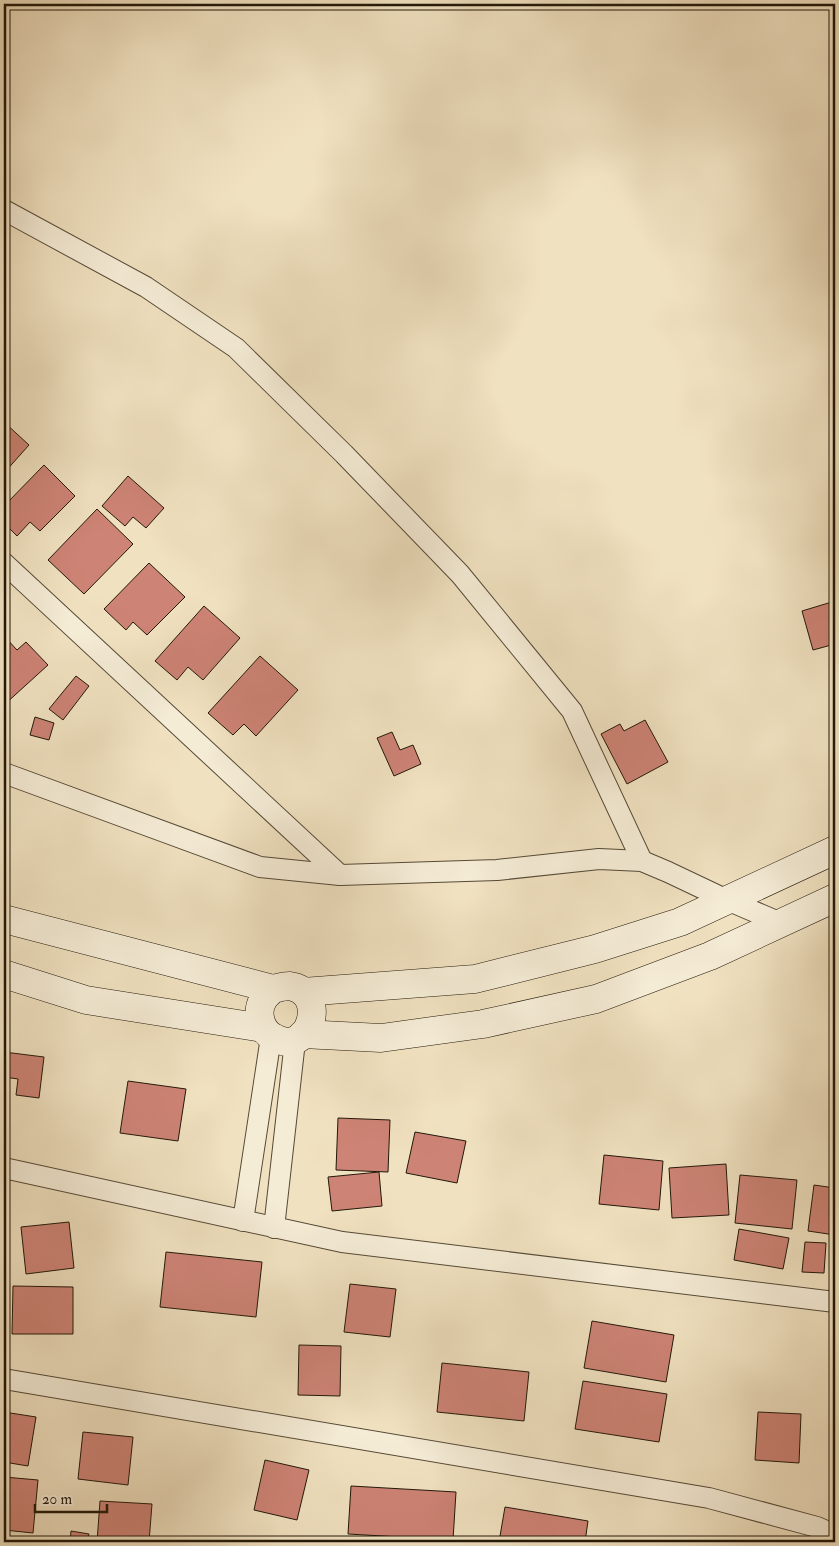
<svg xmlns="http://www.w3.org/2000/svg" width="839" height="1546" font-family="'IM FELL Double Pica',serif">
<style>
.building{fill:#cd8375;stroke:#221809}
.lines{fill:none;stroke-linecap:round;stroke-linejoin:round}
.street-casing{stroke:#564a37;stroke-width:22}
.secondary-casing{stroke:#221809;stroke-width:29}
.street{stroke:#f5ecd6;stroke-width:20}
.secondary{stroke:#f5ecd6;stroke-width:28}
</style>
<rect width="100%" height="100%" fill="#f0e1c0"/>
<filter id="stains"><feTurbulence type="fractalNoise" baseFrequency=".004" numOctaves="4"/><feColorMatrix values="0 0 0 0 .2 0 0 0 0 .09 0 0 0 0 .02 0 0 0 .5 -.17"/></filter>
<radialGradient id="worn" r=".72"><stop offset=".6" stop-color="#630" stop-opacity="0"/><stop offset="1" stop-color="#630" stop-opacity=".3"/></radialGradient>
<g class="building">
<path d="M4,422L29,445L4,473Z"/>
<path d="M44,465L75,496L40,531L30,522L17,536L4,523V506Z"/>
<path d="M128,476L164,508L146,528L133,517L125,526L102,506Z"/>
<path d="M97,509L133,544L84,594L48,560Z"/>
<path d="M149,563L185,597L147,635L133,622L126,630L104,609Z"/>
<path d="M835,601V644L813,650L802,611Z"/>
<path d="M204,606L240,638L203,680L188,667L177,680L155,661Z"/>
<path d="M4,636L17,650L26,642L48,665L4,705Z"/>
<path d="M260,656L298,690L256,736L244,724L233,735L208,713Z"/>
<path d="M76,676L89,686L63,720L49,709Z"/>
<path d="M35,717L54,723L49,740L30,735Z"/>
<path d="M645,720L668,762L627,784L601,734L620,724L624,731Z"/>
<path d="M392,732L400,750L413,745L421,764L394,776L377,738Z"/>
<path d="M4,1052L44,1057L39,1098L16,1095L18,1079L4,1077Z"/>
<path d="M128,1081L186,1089L178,1141L120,1133Z"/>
<path d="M338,1118L390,1120L388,1172L336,1170Z"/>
<path d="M415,1132L466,1141L457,1183L406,1173Z"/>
<path d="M604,1155L663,1161L659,1210L599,1204Z"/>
<path d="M726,1164L729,1215L672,1218L669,1168Z"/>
<path d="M379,1172L382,1206L332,1211L328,1177Z"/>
<path d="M740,1175L797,1180L792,1229L735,1223Z"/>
<path d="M814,1185L835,1188V1235L808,1231Z"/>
<path d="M69,1222L74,1268L26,1274L21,1227Z"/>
<path d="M739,1229L789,1238L783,1269L734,1260Z"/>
<path d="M805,1242L826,1243L824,1273L802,1272Z"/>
<path d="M166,1252L262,1262L256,1317L160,1307Z"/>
<path d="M350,1284L396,1289L390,1337L344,1332Z"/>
<path d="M13,1286L73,1287V1334H12Z"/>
<path d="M592,1321L674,1335L666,1382L584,1368Z"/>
<path d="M299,1345L341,1346L340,1396L298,1395Z"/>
<path d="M442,1363L529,1372L524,1421L437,1412Z"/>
<path d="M583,1381L667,1394L659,1442L575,1429Z"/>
<path d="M4,1412L36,1417L28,1466L4,1462Z"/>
<path d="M758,1412L801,1414L799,1463L755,1460Z"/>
<path d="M83,1432L133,1437L128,1485L78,1479Z"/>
<path d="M265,1460L309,1470L297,1520L254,1510Z"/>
<path d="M4,1477L38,1480L33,1533L4,1530Z"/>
<path d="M351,1486L456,1492L453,1540L348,1534Z"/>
<path d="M100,1501L152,1504L149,1542H97Z"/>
<path d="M505,1507L588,1521L585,1542H499Z"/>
<path d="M71,1531L89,1534L87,1542H70Z"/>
</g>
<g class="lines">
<g class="street-casing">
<g id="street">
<path d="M4,210L146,287L236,348L344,454L460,574L572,711L642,861"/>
<path d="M4,563L340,875"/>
<path d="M4,773L260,867L340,875L497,870L599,859L642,861L668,872L727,900L781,923"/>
<path d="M4,1168L342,1242L835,1302"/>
<path d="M243,1221L271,1037"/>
<path d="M274,1228L295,1041"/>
<path d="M4,1379L709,1498L817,1527L835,1535"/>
</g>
</g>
<g class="secondary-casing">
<g id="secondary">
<path d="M4,919L273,989C278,988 284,986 289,986C330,991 310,1060 273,1037C260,1030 256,1012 263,1000C265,996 270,992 273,989"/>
<path d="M4,974L86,1000L263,1028"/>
<path d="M303,992L475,979L595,949L680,922L835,850"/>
<path d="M303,1034L381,1038L483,1024L596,999L710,956L835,898"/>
</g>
</g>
<use href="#street" class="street"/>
<use href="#secondary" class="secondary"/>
</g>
<rect width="839" height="1546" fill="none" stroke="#f0e1c0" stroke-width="20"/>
<rect x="5" y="5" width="829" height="1536" fill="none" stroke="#221809" stroke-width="2.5"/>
<rect x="10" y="10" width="819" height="1526" fill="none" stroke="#221809"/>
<path d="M35 1504v8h72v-8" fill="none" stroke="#221809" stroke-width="2.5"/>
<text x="42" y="1504" font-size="15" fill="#221809" stroke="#f5ecd6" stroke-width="4" paint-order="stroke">20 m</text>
<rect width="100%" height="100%" filter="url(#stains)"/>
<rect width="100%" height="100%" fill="url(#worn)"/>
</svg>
